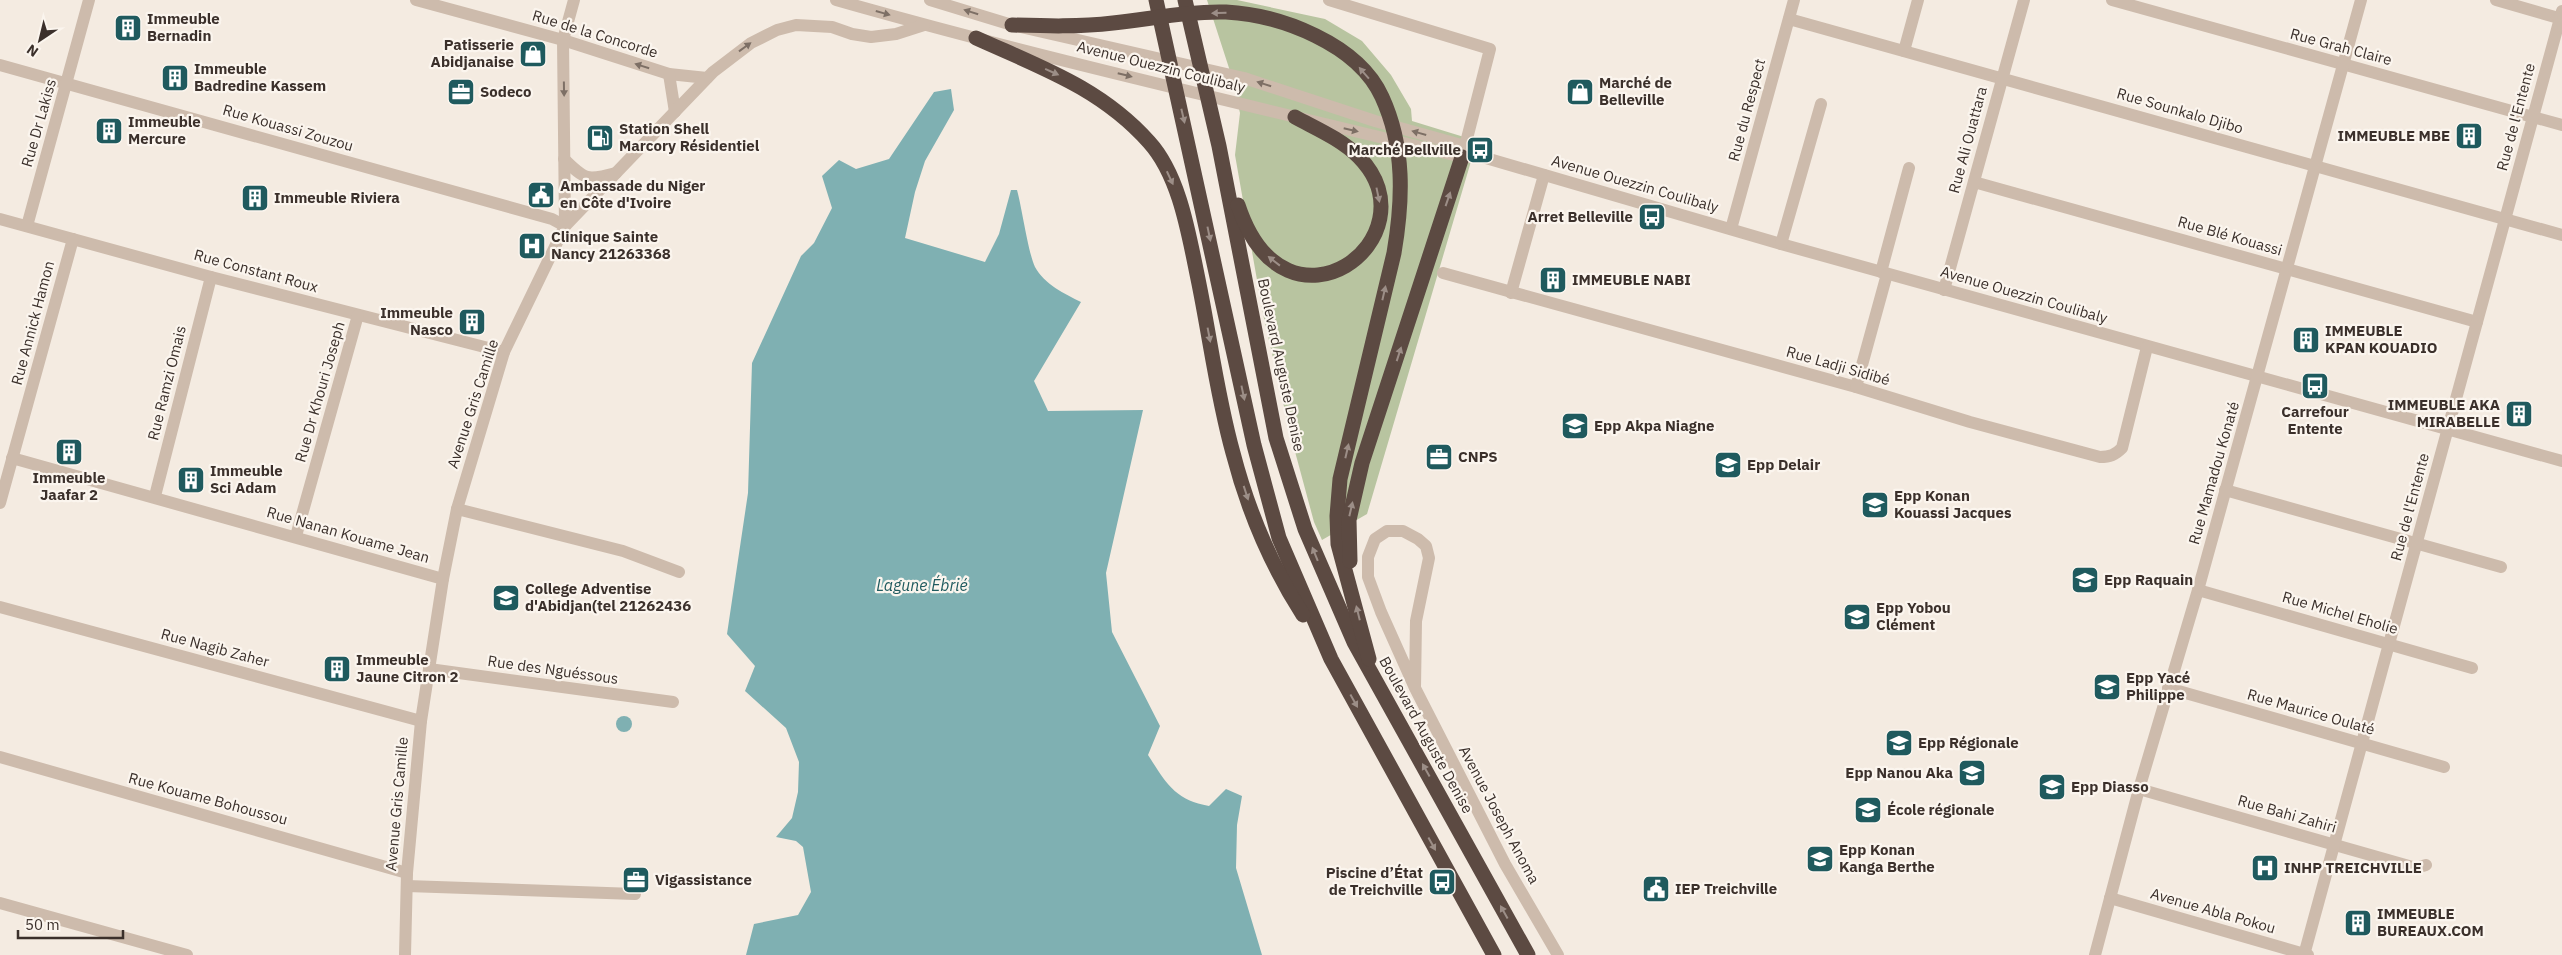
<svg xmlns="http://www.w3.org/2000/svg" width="2562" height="955" font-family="'IBM Plex Sans',sans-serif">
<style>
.green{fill:#b8c4a0}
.water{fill:#7fb0b2}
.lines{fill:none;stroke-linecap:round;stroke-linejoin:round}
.minor{stroke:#cdbbac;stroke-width:12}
.highway{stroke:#5c4a42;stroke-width:15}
.oneway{fill:#7d6f65}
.oneway2{fill:#9c8e87}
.labels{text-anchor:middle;stroke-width:4.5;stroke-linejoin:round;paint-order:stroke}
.poi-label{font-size:15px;font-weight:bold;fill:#3b302b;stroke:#fbf5ee;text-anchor:start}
.street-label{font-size:15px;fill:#3b302b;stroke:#fbf5ee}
.water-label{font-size:16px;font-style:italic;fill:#1f5a5e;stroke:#fbf5ee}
</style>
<rect width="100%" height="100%" fill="#f4ebe1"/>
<path class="green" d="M1207,0H1237L1325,19L1362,41L1391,75L1411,109L1412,121L1477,141L1367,514L1322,540L1314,522L1290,433L1263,314L1235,155L1240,113L1229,68Z"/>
<g class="water">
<path d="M951,89L954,110L925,161L915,192L905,238L985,262L999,234L1011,190H1017C1022,208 1028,252 1035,267C1044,284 1065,294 1081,302L1034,381L1048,411L1143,410L1106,573L1112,632L1160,726L1148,755C1166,783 1175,800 1209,806L1226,789L1242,796L1237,825L1236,868L1262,955H746L754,924L798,915L811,892L803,847L796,841L776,837L792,818L798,792L799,762L786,728L745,691L755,666L727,634L748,493L752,363L801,256L814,243L832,208L822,176L839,160L856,169L889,159L934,92Z"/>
<circle cx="624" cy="724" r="8"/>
</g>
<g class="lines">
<g class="minor">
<path d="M416,0L563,40L669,74L707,78"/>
<path d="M836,0C1043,59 1253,106 1462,157H1471"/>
<path d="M930,0L1012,25L1244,78L1375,121L1465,146L1479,156L1781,244L2562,461"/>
<path d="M1329,0L1490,49L1463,154"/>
<path d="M2112,0L2562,125"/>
<path d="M2496,0L2562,19"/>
<path d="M1789,19L2562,235"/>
<path d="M1904,51L1918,0"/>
<path d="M0,65L552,219L565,226"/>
<path d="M669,74L675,112"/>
<path d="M564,159C585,180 587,181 616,173"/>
<path d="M1974,182L2477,322"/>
<path d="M0,219L211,277L504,352"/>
<path d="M27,226L89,0"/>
<path d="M565,226L563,40L574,0"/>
<path d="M1731,229L1794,0"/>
<path d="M1781,244L1821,104"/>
<path d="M1881,272L1909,168"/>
<path d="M1443,273L1856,387L1970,422L2100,457C2110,457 2115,455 2122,448L2147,347"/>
<path d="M1944,290L2024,0"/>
<path d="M1511,293L1544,175"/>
<path d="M1856,387L1887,274"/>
<path d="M12,458L443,579"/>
<path d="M2225,490L2501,567"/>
<path d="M155,496L211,277"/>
<path d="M0,503L73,239"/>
<path d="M457,509L623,551L679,572"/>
<path d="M296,536L358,315"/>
<path d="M2198,590L2472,668"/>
<path d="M0,607L421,721"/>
<path d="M429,669L673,702"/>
<path d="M1415,688L1416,621L1429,558L1426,546L1418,539L1403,531H1387L1375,539L1368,557V577L1381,612L1415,688L1505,864L1558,955"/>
<path d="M2168,688L2444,767"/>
<path d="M0,757L407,873"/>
<path d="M2139,789L2416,868L2426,865"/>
<path d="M407,886L635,894"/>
<path d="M2110,898L2308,955"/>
<path d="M0,903L187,955"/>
<path d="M405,955L407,873L421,721L443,579L457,509L504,352L565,226L713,72L751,43L777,30L796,25L832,27L852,34L871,37L896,34L924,25"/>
<path d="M2095,955L2139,789L2198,590L2361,0"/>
<path d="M2304,955L2562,11"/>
</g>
<g class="highway">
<path d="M1156,0L1254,445L1279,538L1331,659L1494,955"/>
<path d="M1185,0L1219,146L1276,438L1305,529L1354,642L1528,955"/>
<path d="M1012,25C1046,26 1079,27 1113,23C1151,19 1188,11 1226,12C1281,15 1358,44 1382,97C1405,147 1403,200 1394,253L1340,479L1337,516L1338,544L1369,659"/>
<path d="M976,38C1040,67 1101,88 1149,142C1180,176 1189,236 1198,279C1210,337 1217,396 1233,453C1248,511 1271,565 1303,615"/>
<path d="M1238,205C1286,351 1437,237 1359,157C1341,139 1317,129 1295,117"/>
<path d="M1350,561L1349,520L1362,463L1462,157"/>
</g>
</g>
<defs><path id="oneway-solid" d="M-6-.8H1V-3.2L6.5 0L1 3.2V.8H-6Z" transform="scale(1.25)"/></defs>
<g class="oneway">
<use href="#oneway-solid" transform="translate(971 12) rotate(-163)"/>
<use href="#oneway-solid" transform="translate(883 13) rotate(16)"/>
<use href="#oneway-solid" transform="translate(745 47) rotate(-36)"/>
<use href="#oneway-solid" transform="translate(642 66) rotate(-162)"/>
<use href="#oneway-solid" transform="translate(1125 75) rotate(14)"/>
<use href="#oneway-solid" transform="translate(1264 84) rotate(-162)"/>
<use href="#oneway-solid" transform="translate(564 89) rotate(89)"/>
<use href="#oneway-solid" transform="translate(1351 130) rotate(13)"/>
<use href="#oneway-solid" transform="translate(1419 133) rotate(-164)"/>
</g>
<g class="oneway2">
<use href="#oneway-solid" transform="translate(1219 13) rotate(179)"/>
<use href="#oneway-solid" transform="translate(1052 72) rotate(24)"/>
<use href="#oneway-solid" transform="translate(1364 73) rotate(-131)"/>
<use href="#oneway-solid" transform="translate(1183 116) rotate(77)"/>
<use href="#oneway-solid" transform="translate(1170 178) rotate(65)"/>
<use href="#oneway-solid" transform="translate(1378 195) rotate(78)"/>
<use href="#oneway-solid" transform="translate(1448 199) rotate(-71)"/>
<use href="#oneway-solid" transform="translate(1209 234) rotate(78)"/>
<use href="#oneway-solid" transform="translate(1274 261) rotate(-142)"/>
<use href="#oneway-solid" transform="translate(1384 293) rotate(-77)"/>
<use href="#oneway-solid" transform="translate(1209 335) rotate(79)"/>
<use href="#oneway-solid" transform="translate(1399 354) rotate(-72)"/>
<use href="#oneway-solid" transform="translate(1243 393) rotate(78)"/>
<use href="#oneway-solid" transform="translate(1347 451) rotate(-77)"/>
<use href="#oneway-solid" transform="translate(1246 493) rotate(72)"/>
<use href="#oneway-solid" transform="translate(1351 509) rotate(-77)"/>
<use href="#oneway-solid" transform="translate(1315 554) rotate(-112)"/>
<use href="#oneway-solid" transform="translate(1358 613) rotate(-104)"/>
<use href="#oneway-solid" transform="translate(1354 701) rotate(61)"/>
<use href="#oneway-solid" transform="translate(1426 770) rotate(-119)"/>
<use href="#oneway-solid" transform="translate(1432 844) rotate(61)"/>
<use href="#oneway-solid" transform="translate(1504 912) rotate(-119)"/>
</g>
<defs>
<g id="building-square" transform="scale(1.4375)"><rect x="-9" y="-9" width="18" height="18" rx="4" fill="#1f5a5e" stroke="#fbf5ee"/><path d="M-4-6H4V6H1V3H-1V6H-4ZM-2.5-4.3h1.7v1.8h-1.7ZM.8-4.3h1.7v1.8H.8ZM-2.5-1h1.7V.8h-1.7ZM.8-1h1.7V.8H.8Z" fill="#fff"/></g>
<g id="shop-square" transform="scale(1.4375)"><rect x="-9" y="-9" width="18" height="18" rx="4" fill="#1f5a5e" stroke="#fbf5ee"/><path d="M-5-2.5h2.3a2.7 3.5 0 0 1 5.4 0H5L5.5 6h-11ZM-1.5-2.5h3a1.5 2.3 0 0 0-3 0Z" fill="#fff"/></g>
<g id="office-square" transform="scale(1.4375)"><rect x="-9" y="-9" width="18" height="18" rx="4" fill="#1f5a5e" stroke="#fbf5ee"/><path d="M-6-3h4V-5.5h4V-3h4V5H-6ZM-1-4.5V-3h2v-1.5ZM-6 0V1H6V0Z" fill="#fff"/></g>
<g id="fuel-square" transform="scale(1.4375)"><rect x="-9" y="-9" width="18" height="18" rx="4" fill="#1f5a5e" stroke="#fbf5ee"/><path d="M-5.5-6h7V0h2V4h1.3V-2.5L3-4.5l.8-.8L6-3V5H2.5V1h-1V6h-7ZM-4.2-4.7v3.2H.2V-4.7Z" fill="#fff"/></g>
<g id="bus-square" transform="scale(1.4375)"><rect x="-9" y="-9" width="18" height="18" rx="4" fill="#1f5a5e" stroke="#fbf5ee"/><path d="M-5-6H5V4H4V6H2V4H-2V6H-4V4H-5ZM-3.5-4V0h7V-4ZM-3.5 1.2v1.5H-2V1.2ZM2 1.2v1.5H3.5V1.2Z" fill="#fff"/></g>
<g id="civic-square" transform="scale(1.4375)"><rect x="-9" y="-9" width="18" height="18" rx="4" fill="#1f5a5e" stroke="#fbf5ee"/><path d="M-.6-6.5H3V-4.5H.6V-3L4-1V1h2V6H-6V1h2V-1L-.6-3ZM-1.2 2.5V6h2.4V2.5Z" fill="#fff"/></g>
<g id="hospital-square" transform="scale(1.4375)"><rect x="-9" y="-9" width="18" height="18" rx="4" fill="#1f5a5e" stroke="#fbf5ee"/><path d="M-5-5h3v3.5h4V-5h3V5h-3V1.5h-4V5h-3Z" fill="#fff"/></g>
<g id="school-square" transform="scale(1.4375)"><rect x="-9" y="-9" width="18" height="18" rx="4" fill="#1f5a5e" stroke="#fbf5ee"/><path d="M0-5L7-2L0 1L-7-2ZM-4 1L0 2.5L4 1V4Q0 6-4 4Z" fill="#fff"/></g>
<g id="university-square" transform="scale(1.4375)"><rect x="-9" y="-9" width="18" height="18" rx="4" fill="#1f5a5e" stroke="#fbf5ee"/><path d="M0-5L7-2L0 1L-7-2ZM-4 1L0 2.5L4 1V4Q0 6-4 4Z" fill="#fff"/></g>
</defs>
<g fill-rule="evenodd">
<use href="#building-square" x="128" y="28"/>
<use href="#shop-square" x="533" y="54"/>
<use href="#building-square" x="175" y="78"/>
<use href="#office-square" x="461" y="92"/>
<use href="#shop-square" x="1580" y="92"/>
<use href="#building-square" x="109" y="131"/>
<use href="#building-square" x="2469" y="136"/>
<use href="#fuel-square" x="600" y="138"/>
<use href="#bus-square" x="1480" y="150"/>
<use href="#civic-square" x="541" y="195"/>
<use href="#building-square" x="255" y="198"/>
<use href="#bus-square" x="1652" y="217"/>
<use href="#hospital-square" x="532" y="246"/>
<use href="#building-square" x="1553" y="280"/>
<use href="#building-square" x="472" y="322"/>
<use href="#building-square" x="2306" y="340"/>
<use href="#bus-square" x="2315" y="386"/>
<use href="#building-square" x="2519" y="414"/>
<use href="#school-square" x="1575" y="426"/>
<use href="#building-square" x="69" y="452"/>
<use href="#office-square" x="1439" y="457"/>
<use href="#school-square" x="1728" y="465"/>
<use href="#building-square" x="191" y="480"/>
<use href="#school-square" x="1875" y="505"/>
<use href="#school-square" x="2085" y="580"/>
<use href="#university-square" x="506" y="598"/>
<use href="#school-square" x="1857" y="617"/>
<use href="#building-square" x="337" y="669"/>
<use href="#school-square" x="2107" y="687"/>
<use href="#school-square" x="1899" y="743"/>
<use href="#school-square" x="1972" y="773"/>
<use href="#school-square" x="2052" y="787"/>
<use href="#school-square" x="1868" y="810"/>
<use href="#school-square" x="1820" y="859"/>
<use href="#hospital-square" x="2265" y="868"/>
<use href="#office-square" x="636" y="880"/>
<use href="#bus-square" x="1442" y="882"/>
<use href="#civic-square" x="1656" y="889"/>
<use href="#building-square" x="2358" y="923"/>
</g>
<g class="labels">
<g class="poi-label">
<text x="147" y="24">Immeuble<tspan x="147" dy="17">Bernadin</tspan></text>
<text x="514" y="50" text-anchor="end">Patisserie<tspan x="514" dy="17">Abidjanaise</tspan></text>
<text x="194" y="74">Immeuble<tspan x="194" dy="17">Badredine Kassem</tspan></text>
<text x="1599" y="88">Marché de<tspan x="1599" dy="17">Belleville</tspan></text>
<text x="480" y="97">Sodeco</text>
<text x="128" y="127">Immeuble<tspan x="128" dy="17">Mercure</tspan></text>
<text x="619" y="134">Station Shell<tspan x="619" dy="17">Marcory Résidentiel</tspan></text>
<text x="2450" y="141" text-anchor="end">IMMEUBLE MBE</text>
<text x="1461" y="155" text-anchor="end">Marché Bellville</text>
<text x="560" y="191">Ambassade du Niger<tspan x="560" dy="17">en Côte d'Ivoire</tspan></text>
<text x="274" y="203">Immeuble Riviera</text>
<text x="1633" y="222" text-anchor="end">Arret Belleville</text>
<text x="551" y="242">Clinique Sainte<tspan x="551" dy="17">Nancy 21263368</tspan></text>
<text x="1572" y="285">IMMEUBLE NABI</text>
<text x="453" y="318" text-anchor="end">Immeuble<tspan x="453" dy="17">Nasco</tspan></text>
<text x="2325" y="336">IMMEUBLE<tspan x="2325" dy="17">KPAN KOUADIO</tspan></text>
<text x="2500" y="410" text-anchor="end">IMMEUBLE AKA<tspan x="2500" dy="17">MIRABELLE</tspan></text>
<text x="2315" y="417" text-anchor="middle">Carrefour<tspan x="2315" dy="17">Entente</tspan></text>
<text x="1594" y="431">Epp Akpa Niagne</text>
<text x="1458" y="462">CNPS</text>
<text x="1747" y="470">Epp Delair</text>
<text x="210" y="476">Immeuble<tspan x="210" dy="17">Sci Adam</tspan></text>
<text x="69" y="483" text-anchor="middle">Immeuble<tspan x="69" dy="17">Jaafar 2</tspan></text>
<text x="1894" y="501">Epp Konan<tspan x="1894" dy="17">Kouassi Jacques</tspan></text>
<text x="2104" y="585">Epp Raquain</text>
<text x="525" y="594">College Adventise<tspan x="525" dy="17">d'Abidjan(tel 21262436</tspan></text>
<text x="1876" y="613">Epp Yobou<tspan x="1876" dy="17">Clément</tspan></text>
<text x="356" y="665">Immeuble<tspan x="356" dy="17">Jaune Citron 2</tspan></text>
<text x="2126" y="683">Epp Yacé<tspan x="2126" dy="17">Philippe</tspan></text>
<text x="1918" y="748">Epp Régionale</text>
<text x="1953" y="778" text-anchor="end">Epp Nanou Aka</text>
<text x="2071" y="792">Epp Diasso</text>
<text x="1887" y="815">École régionale</text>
<text x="1839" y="855">Epp Konan<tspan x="1839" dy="17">Kanga Berthe</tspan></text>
<text x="2284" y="873">INHP TREICHVILLE</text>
<text x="1423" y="878" text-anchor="end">Piscine d’État<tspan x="1423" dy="17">de Treichville</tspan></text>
<text x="655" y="885">Vigassistance</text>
<text x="1675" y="894">IEP Treichville</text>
<text x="2377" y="919">IMMEUBLE<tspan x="2377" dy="17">BUREAUX.COM</tspan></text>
</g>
<g class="street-label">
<text transform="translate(595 34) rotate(17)" y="5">Rue de la Concorde</text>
<text transform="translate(2341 47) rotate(15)" y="5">Rue Grah Claire</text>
<text transform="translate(1161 67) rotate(14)" y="5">Avenue Ouezzin Coulibaly</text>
<text transform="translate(1747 110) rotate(-75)" y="5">Rue du Respect</text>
<text transform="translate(2180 111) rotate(16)" y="5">Rue Sounkalo Djibo</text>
<text transform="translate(2516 117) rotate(-75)" y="5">Rue de l'Entente</text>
<text transform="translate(39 123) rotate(-74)" y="5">Rue Dr Lakiss</text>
<text transform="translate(288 128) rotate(16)" y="5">Rue Kouassi Zouzou</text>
<text transform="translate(1968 140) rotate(-75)" y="5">Rue Ali Ouattara</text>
<text transform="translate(1635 184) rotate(16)" y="5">Avenue Ouezzin Coulibaly</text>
<text transform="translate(2230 236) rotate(16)" y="5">Rue Blé Kouassi</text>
<text transform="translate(256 271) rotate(15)" y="5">Rue Constant Roux</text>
<text transform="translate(2024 295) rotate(16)" y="5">Avenue Ouezzin Coulibaly</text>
<text transform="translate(33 323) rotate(-75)" y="5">Rue Annick Hamon</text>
<text transform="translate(1281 365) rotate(78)" y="5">Boulevard Auguste Denise</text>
<text transform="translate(1838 366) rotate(16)" y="5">Rue Ladji Sidibé</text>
<text transform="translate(167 383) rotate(-76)" y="5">Rue Ramzi Omais</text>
<text transform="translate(320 392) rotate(-74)" y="5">Rue Dr Khouri Joseph</text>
<text transform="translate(473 404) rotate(-72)" y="5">Avenue Gris Camille</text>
<text transform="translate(2214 473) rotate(-74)" y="5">Rue Mamadou Konaté</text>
<text transform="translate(2410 507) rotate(-75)" y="5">Rue de l'Entente</text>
<text transform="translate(348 535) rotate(16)" y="5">Rue Nanan Kouame Jean</text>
<text transform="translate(2340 613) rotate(16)" y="5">Rue Michel Eholie</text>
<text transform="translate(215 648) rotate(15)" y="5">Rue Nagib Zaher</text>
<text transform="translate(553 670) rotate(8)" y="5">Rue des Nguéssous</text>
<text transform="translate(2311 712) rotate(16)" y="5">Rue Maurice Oulaté</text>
<text transform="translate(1426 735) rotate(61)" y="5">Boulevard Auguste Denise</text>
<text transform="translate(208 799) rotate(15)" y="5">Rue Kouame Bohoussou</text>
<text transform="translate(397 804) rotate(-85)" y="5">Avenue Gris Camille</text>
<text transform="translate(2287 814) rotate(16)" y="5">Rue Bahi Zahiri</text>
<text transform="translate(1499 815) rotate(62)" y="5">Avenue Joseph Anoma</text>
<text transform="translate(2213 911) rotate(16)" y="5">Avenue Abla Pokou</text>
</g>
<g class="water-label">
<text x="922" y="591">Lagune Ébrié</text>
</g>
</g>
<g transform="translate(40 40) rotate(215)" stroke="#fbf5ee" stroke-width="4" paint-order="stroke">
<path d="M0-4L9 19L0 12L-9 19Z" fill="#3b302b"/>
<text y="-8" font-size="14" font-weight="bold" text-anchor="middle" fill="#3b302b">N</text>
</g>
<path d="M18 930v8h105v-8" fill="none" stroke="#3b302b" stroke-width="2.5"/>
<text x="25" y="930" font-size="15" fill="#3b302b" stroke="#fbf5ee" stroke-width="4" paint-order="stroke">50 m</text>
</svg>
